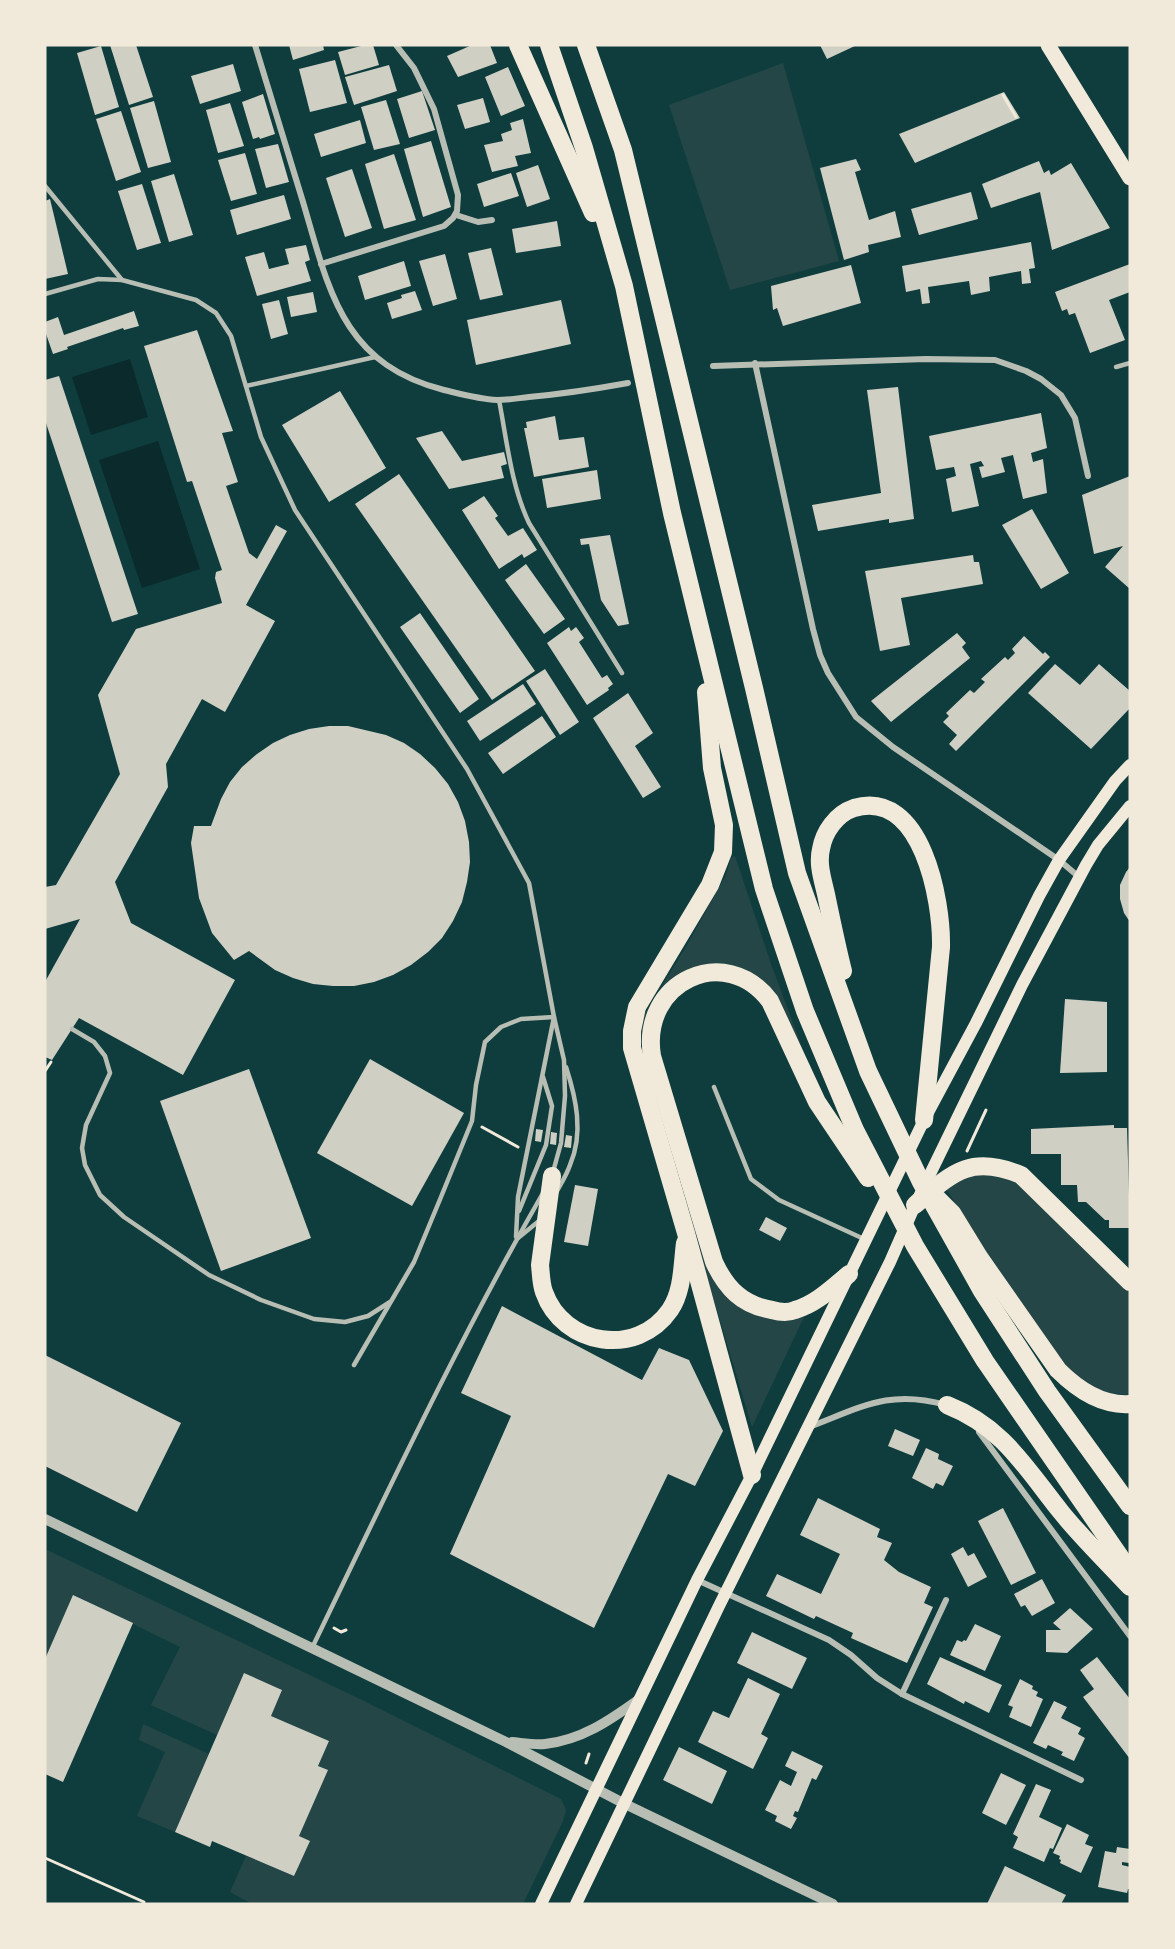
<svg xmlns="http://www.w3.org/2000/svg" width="1175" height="1949" font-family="Roboto,sans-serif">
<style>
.green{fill:#244646}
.water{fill:#0a2a2b}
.building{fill:#cfcfc3}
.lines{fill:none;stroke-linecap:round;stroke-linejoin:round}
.path{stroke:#f1e9da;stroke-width:3}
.service{stroke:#b8beb3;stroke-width:4.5}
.minor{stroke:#b8beb3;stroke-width:6}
.tertiary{stroke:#b8beb3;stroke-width:10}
.secondary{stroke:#f1e9da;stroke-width:12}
.primary{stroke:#f1e9da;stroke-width:15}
.motorway{stroke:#f1e9da;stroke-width:18}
</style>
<rect width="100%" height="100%" fill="#0f3d3e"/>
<g class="green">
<path d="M783,63L839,261L730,290L669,105Z"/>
<path d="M735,856L771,964L812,1074L784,1015L713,966L647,1015L722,1291C748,1317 769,1322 804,1317L752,1427L645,1071L639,1043L644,1015L690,940L726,875L731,858Z"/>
<path d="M999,1162L1130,1288V1395L1107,1393L1078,1379L1060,1359L982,1245L941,1181Z"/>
<path d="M45,1549L360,1699L561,1799L566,1810L563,1821L523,1904H252L230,1892L246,1856L294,1876L309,1841L299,1836L327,1770L318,1766L329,1741L271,1716L282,1690L244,1673L217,1735L151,1705L180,1647L74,1595L45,1659Z"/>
<path d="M143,1724L209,1754L175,1832L137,1816L165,1752L139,1740Z"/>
</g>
<g class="water">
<path d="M130,359L148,417L91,435L72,377Z"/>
<path d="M158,441L200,569L142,588L99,460Z"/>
</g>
<g class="building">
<path d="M110,45H136L153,97L129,105Z"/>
<path d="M289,45H323L324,50L293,60Z"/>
<path d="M365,45H373L379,65L345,75L338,52Z"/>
<path d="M472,45H490L497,63L458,77L447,56Z"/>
<path d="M820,45H857L827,59Z"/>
<path d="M101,46L119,107L95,115L77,53Z"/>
<path d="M335,60L347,103L310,112L299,69Z"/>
<path d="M233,64L241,91L200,104L191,76Z"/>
<path d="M389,65L397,91L354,105L345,77Z"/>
<path d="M508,67L525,106L501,116L485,77Z"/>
<path d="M422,91L435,130L409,138L397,99Z"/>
<path d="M1004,92L1020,118L915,163L899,134Z"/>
<path d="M263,94L275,134L260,139L259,137L253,139L242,102Z"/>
<path d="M483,98L490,122L465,129L457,105Z"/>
<path d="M386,100L400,144L374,150L361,107Z"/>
<path d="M154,101L171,162L148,168L130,108Z"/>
<path d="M230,103L244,146L218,153L206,110Z"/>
<path d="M121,111L141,172L116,181L96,119Z"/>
<path d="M523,119L531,153L515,156L518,166L492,172L484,145L503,141L501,134L512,130L510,123Z"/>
<path d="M360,120L366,143L321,157L314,134Z"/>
<path d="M431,141L451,207L423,217L404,149Z"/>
<path d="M278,144L289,182L266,188L255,149Z"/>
<path d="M245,153L257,194L231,201L218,160Z"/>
<path d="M394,154L416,220L384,229L365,164Z"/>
<path d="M856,159L861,170L855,172L869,220L895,211L901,237L868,245L869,252L844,260L820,168Z"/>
<path d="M1039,161L1044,173L1049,170L1051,175L1071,163L1110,228L1052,250L1040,192L991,208L982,184Z"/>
<path d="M538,165L550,199L527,207L516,173Z"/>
<path d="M352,169L372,228L345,237L326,178Z"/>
<path d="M511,173L519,196L484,207L477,184Z"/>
<path d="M174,174L193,235L169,242L151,181Z"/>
<path d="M142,184L161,243L137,250L118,191Z"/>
<path d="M971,192L978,219L919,235L911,209Z"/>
<path d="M284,195L291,219L237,235L230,210Z"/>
<path d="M50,199L68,274L45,279V201Z"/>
<path d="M557,221L561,246L516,253L512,229Z"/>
<path d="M1031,242L1035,268L1029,269L1031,283L1022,284L1021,271L989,277L990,291L971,295L969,281L928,287L930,303L922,304L920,289L906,292L902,266Z"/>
<path d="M306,245L310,260L305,262L311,281L257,296L245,257L264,252L269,269L289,264L285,249Z"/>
<path d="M491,248L503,295L480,300L468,253Z"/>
<path d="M445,254L457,299L433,306L419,261Z"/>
<path d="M404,261L411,286L365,300L358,276Z"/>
<path d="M1130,264V292L1109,300L1125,340L1090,353L1075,313L1069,315L1067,309L1062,311L1055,292Z"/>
<path d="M851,265L861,303L783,326L777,308L773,310L771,286Z"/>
<path d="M415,291L422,310L392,319L387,303L402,298L401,295Z"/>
<path d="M313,292L317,312L291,317L287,297Z"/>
<path d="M279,300L288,334L271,339L262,304Z"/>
<path d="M561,300L571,344L476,365L467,320Z"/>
<path d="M134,311L139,326L124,330L123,328L67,347L68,349L53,354L45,331V322L58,317L64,335Z"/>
<path d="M197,330L233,431L222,433L238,482L226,486L249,553L257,559L276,525L287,531L246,605L275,621L225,712L202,699L166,764L168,787L115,882L131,923L235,980L183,1075L79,1018L52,1060L45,1057V982L80,919L45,929V887L56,885L120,774L98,695L136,629L222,603L215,578L216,572L222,570L192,481L187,482L144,346Z"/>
<path d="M59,376L138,614L112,622L45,420V380Z"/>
<path d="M898,387L914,519L889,523V519L818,531L812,505L881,493L867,390Z"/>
<path d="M340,391L386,468L329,502L282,425Z"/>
<path d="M1041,413L1047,448L1031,453L1033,462L1043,459L1047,493L1023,499L1013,455L1001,458L1005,472L982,478L979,467L984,466L981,461L970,464L979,506L952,512L946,479L956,476L954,467L936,470L929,436Z"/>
<path d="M555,416L559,440L584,437L589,467L534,477L524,428H527L526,422Z"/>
<path d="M442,431L462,461L504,452L507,464L501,466L504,478L449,489L416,438Z"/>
<path d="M597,470L601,499L547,508L542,479Z"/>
<path d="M399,474L535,671L492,700L355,504Z"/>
<path d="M1130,476V589L1105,567L1123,546L1094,554L1082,495Z"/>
<path d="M484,496L498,516L495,518L508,536L523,528L537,550L524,558L522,554L499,569L462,510Z"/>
<path d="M1032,509L1069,573L1041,589L1002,525Z"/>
<path d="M610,535L629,624L618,626L601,600L589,544L581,545L580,539Z"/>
<path d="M973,555L974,562H979L983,584L901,598L910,645L880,651L865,571Z"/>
<path d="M526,564L565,619L544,634L505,580Z"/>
<path d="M420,613L479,699L460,713L400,627Z"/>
<path d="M569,627L571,631L576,627L584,638L579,642L602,678L607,675L613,684L608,688L609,690L587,705L547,643Z"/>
<path d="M957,633L966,643L962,647L970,658L891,722L871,701Z"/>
<path d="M1024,636L1043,654L1045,652L1050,657L956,751L949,744L957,735L943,722L949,716L946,713L970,690L974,693L985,682L981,679L1005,657L1008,660L1015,653L1012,649Z"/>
<path d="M1055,664L1080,685L1099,664L1130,691V708L1091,749L1028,693Z"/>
<path d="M545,669L579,722L560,735L526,681Z"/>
<path d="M523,684L536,704L480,741L467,721Z"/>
<path d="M628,693L653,733L635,746L661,787L643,798L593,718Z"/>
<path d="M542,716L556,737L503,774L488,753Z"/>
<path d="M329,726H348L386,735L404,743L420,754L435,768L448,784L458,802L465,821L469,842L470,862L467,882L462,902L453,921L442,938L428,952L411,965L393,975L374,982L354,986H333L313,984L293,978L275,970L249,951L234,960L212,933L199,898L191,843L194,826H211L221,799L230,782L242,767L257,754L273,743L290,735L309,729Z"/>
<path d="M1130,867V922L1124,913L1120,899V885L1126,872Z"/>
<path d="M1065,999L1107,1002V1072L1060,1073Z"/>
<path d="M370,1059L464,1113L412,1206L317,1153Z"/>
<path d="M249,1069L311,1238L221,1271L160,1101Z"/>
<path d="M1114,1125V1128H1127L1130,1228H1109V1220H1105L1086,1202H1078L1077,1185H1061V1154H1031V1129Z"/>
<path d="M536,1129L543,1130L541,1142L535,1141Z"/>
<path d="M551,1132L557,1133L556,1145L550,1144Z"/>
<path d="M566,1135L572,1136L571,1148L564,1147Z"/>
<path d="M575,1185L598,1189L588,1246L564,1242Z"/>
<path d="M766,1217L787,1228L780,1241L759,1230Z"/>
<path d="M502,1306L642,1380L659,1348L689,1360L723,1431L695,1486L668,1474L594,1628L450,1554L511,1416L461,1393Z"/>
<path d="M45,1355L181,1423L137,1512L45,1466Z"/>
<path d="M895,1429L920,1440L913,1456L888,1446Z"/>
<path d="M926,1448L939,1454L938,1459L953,1466L943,1486L936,1483L933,1489L912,1478Z"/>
<path d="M818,1498L880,1529L877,1537L892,1543L884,1560L899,1572L931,1587L924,1603L933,1607L907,1663L851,1638L853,1633L816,1616L814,1619L766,1596L777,1574L821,1594L840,1554L800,1535Z"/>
<path d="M1003,1508L1036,1573L1011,1585L978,1521Z"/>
<path d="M963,1547L968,1556L974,1553L987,1577L968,1587L951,1554Z"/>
<path d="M1042,1579L1055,1603L1032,1616L1025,1605L1021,1607L1014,1594Z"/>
<path d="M73,1595L133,1623L63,1782L45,1774V1659Z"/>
<path d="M1070,1608L1093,1629L1067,1653L1046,1652V1630H1061L1053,1623Z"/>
<path d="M975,1624L1001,1636L985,1671L950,1655L957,1640L962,1642L964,1640L966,1641Z"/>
<path d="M752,1632L807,1658L792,1689L737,1663Z"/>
<path d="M940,1657L1002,1685L989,1713L965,1701L964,1704L927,1684Z"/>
<path d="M1097,1657L1130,1699V1759L1083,1697L1094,1689L1080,1670Z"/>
<path d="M244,1673L282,1690L271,1716L329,1741L318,1766L328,1770L299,1836L310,1841L294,1876L212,1841L210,1847L175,1832Z"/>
<path d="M748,1678L780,1694L761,1734L768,1738L753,1769L698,1742L713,1711L729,1718Z"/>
<path d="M1020,1679L1033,1686L1032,1689L1038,1692L1036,1696L1043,1699L1031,1727L1009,1717L1013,1707L1008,1705Z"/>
<path d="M1054,1701L1067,1707L1061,1718L1081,1728L1078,1734L1085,1738L1074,1761L1061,1755L1063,1752L1048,1745L1046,1749L1033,1743Z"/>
<path d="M679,1747L727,1771L712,1804L663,1780Z"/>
<path d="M792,1751L823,1766L816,1780L812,1778L798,1812L795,1811L793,1816L797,1818L791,1829L775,1821L777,1816L765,1810L780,1780L791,1786L797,1772L785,1766Z"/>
<path d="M1001,1773L1026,1785L1006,1825L982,1813Z"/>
<path d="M1036,1784L1051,1790L1039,1817L1062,1828L1053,1849L1050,1848L1044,1862L1013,1848L1018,1837L1013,1834Z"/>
<path d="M1067,1824L1089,1835L1085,1844L1093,1847L1081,1873L1060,1863L1061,1860L1059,1859L1060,1856L1053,1853Z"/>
<path d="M1117,1847L1130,1849L1129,1863L1122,1862V1865L1130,1867V1889H1128L1127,1893L1098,1887L1105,1851L1116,1853Z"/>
<path d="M1005,1866L1066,1895L1061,1904H987Z"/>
</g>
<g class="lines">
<g class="path">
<path d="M1003,95L1016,117"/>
<path d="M45,1071L51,1062"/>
<path d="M482,1127L518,1147"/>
<path d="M967,1151L986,1110"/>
<path d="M334,1628L341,1632L346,1630"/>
<path d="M586,1763L589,1754"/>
<path d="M45,1858L144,1902"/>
</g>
<g class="service">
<path d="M45,186L122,280L196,300L216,313L231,336L261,437L295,510L467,769L529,883L554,1017L564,1060L565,1096L561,1143L553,1172"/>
<path d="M45,294L98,279L122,280"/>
<path d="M1116,367L1130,363"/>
<path d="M246,386L375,357"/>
<path d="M499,400C507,441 511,485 529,523L622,673"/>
<path d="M72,1029L94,1042L105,1056L110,1073L86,1125L82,1148L85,1165L100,1195L124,1217L209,1275L261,1300L314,1319L345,1322L368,1316L390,1302"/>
<path d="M714,1087L751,1179L779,1200L864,1239"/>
<path d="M557,1191C562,1182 567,1174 570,1165C584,1133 576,1098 566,1067"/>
<path d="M519,1211L546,1145L552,1106L543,1077"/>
<path d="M518,1238L539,1221"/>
<path d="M354,1365L414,1262L441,1197L472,1121L476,1085L485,1042L501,1027L521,1019L554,1017L518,1197L516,1237"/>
<path d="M312,1648C386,1495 458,1341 543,1193"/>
</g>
<g class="minor">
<path d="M255,45C271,97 287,150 303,202C329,290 342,364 444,390C461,394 479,399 497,400C508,400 519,398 529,397C562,394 595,389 628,383"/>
<path d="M456,215L478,222L492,220"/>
<path d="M321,264L444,226L453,218L457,211L458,195L434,109L414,68L396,45"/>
<path d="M755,363L813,629L820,655L828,673L856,717L893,747L1059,860L1079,877"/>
<path d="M713,366L926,359L995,360L1026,371L1041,379L1061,395L1075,418L1088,476"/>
<path d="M809,1427C862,1407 889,1389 946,1405"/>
<path d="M979,1432L1130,1636"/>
<path d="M697,1580L829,1640L851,1655L877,1678L902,1694L1081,1780"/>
<path d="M902,1694L946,1600"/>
</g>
<g class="tertiary">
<path d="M45,1519L506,1742L625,1804L833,1904"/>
<path d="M512,1742C523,1743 534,1745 545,1744C581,1740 609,1721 638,1700"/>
</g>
<g class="secondary">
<path d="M541,1904L697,1580L752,1475L924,1120L976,1023L1039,896L1059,860L1115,781L1130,765"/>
<path d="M576,1904L719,1606L890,1262L915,1205L1022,985L1086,865L1098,845L1130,806"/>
</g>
<path class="primary" d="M1048,45L1130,178"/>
<g class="motorway">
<path d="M518,45L593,213"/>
<path d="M549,45L584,148L624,286L672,513L764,889L805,1011L855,1130L915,1246L985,1361L1130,1571"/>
<path d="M586,45L623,150L754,688L797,873L868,1071L921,1182L982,1291L1047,1391L1130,1506"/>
<path d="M706,692L712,768L724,825L723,852L710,885L637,1007L632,1031V1048L686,1233L752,1475"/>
<path d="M843,971C837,947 832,923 827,899C824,883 817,866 821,849C824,832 836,814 854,808C922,788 942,901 941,947L924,1120"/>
<path d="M552,1176L540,1265C541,1274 541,1284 544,1292C563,1346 637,1358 670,1310C683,1291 682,1266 685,1243"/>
<path d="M935,1196L952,1213L979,1257L1058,1370C1077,1389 1102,1406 1130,1404"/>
<path d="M915,1205C952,1173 970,1154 1021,1175L1130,1282"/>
<path d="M849,1274C832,1288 816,1304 795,1310C788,1313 779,1312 772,1310C742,1305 726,1288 714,1262L652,1056C640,981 726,942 770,1001L817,1102L868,1178"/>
<path d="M947,1405C1003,1427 1025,1467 1061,1512C1082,1538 1107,1562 1130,1587"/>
</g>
</g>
<rect width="1175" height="1949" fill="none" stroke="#f1e9da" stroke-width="93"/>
</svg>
